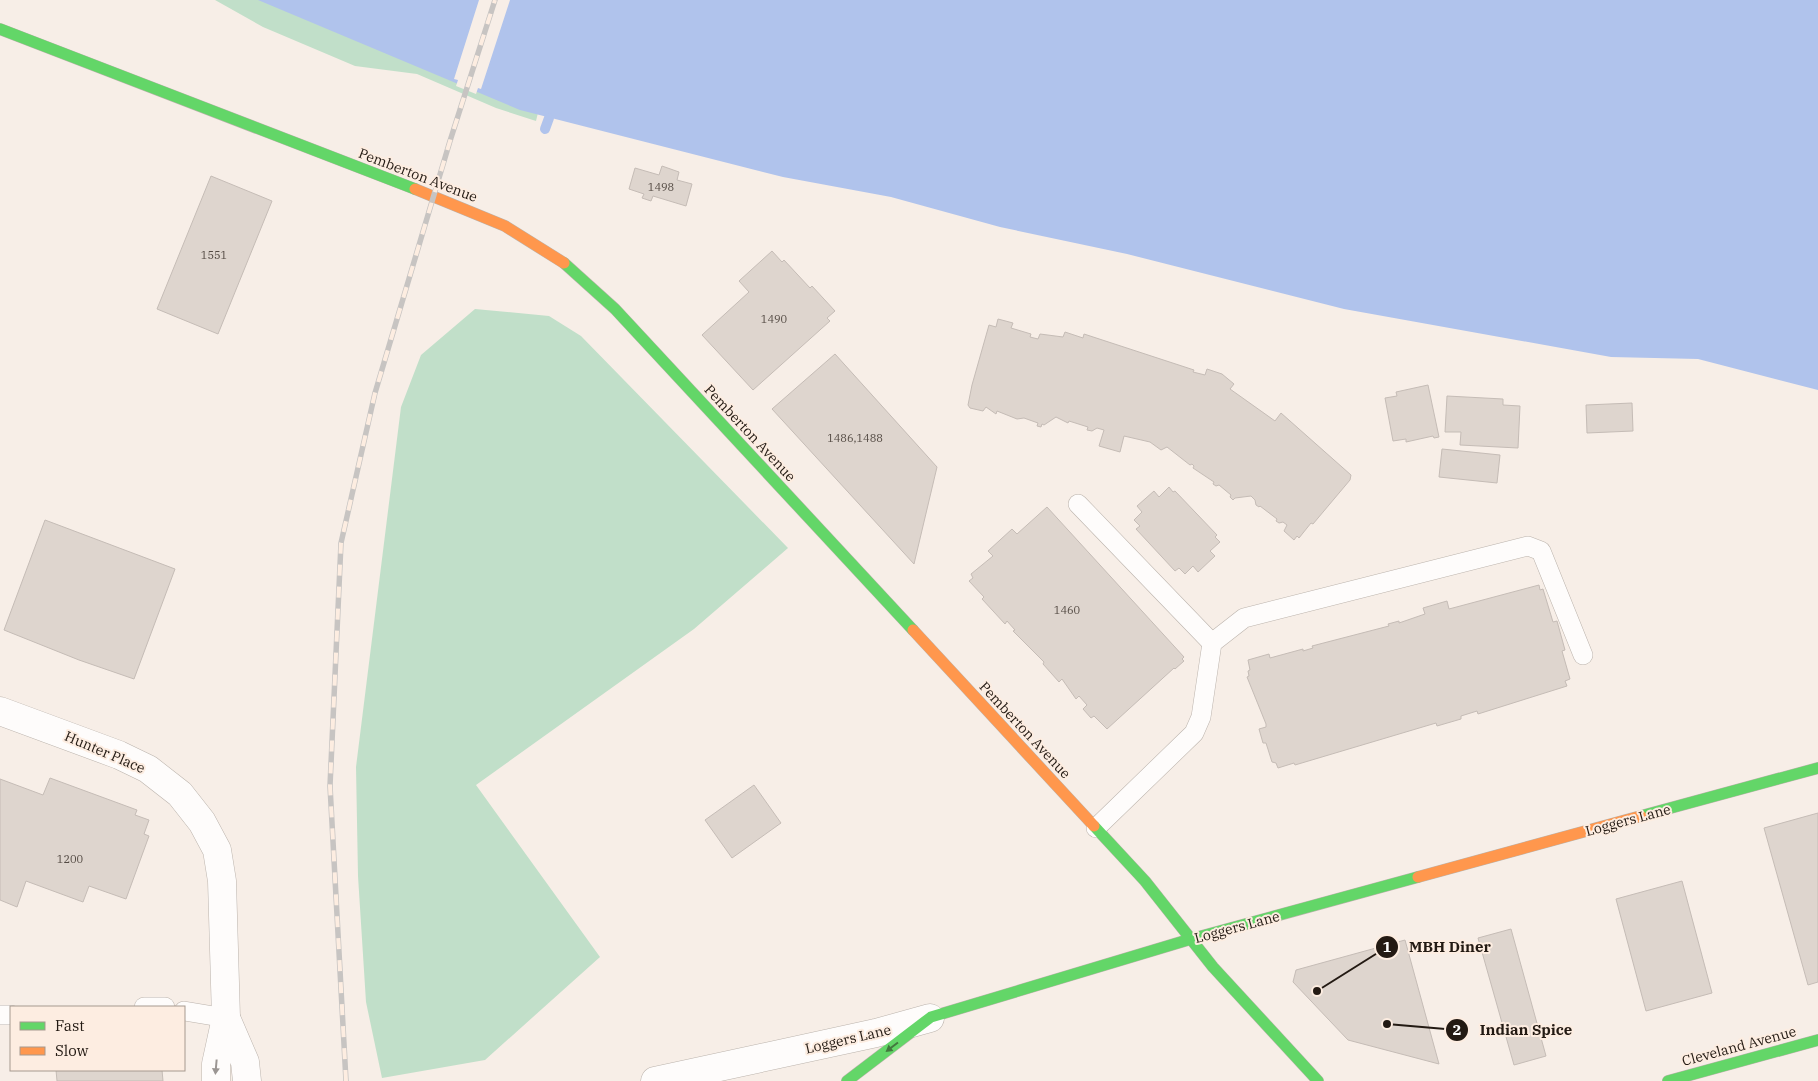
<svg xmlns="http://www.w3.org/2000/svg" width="1818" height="1081" font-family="'IBM Plex Serif',serif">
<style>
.green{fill:#c1dfc9}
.water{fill:#b0c3ec}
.pier{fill:#f7eee7}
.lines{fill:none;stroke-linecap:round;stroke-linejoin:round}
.stream{stroke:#b0c3ec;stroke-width:10}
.building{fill:#ded5ce;stroke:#c5bcb6}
.lane-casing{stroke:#bbb3ac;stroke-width:20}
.street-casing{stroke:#bbb3ac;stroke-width:29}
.fast-casing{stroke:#bbb3ac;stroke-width:12}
.slow-casing{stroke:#bbb3ac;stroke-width:12}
.lane{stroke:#fefcfb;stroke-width:19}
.street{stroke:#fefcfb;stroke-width:28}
.fast{stroke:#63d668;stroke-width:11}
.slow{stroke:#ff974d;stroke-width:11}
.rail-casing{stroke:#c7c4c2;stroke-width:5.5}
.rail{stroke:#fdede1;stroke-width:4;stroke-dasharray:11;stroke-linecap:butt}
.oneway{fill:#43783e}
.oneway2{fill:#9b9693}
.labels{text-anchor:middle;stroke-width:4;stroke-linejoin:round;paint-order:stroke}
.number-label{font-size:11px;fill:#524942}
.street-label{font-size:14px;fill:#231a13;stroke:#fdede1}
.leader{fill:none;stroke:#231a13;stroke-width:2}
.callout-dot{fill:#231a13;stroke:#fdede1;stroke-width:2}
.mark-label{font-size:15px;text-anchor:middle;font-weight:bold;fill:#fff}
.callout-label{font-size:15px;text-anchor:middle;font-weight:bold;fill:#231a13;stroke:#fdede1;stroke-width:4;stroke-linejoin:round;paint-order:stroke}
</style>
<rect width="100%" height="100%" fill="#f7eee7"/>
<g class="green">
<path d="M215,0H565L536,121L496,108L417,74L355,66L263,27Z"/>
<path d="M475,309L549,316L581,336L788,548L694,629L476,785L600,957L485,1060L382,1078L366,1002L358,876L356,767L401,407L421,355Z"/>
</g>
<path class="water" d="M258,0H1818V390L1698,359L1611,357L1344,309L1127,254L1000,227L891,197L783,177L520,110Z"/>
<path class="pier" d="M479,0H510L481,89L478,88L476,94L456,86L458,80L454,79Z"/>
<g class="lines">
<path class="stream" d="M545,129L549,118"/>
</g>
<g class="building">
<path d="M662,166L679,172L677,180L692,184L686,206L653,196L651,201L642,198L644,194L629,189L635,168L659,175Z"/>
<path d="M211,176L272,201L218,334L157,309Z"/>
<path d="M772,251L782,262L784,260L810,288L812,286L835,311L827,318L830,321L753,390L702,335L749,292L739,281Z"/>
<path d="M998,319L1013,323L1011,328L1031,334L1030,337L1038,339L1040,334L1063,337L1065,332L1083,338L1084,334L1194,370L1193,372L1205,375L1207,369L1222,374L1234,384L1230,389L1275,421L1281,413L1351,475L1350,480L1313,524L1311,523L1299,538L1297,536L1294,540L1284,531L1287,525L1283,522L1279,523L1276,521L1277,519L1260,506L1259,507L1256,505L1255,500L1251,496L1235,498L1233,500L1230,497L1231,495L1219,485L1216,486L1213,484L1214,482L1193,468L1194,466L1192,464L1190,465L1167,447L1161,450L1150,442L1124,436L1120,452L1099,446L1104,430L1097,428L1092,431L1087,430L1088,427L1069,421L1068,423L1056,417L1044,425L1042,424L1041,427L1037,426L1038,423L1024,418L1017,419L997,411L996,414L986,407L983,411L970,408L968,405L972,385L989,325L996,327Z"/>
<path d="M835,354L937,467L914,564L772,409Z"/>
<path d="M1428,385L1439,437L1434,438L1433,436L1406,442V439L1393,441L1385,398L1397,396L1396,392Z"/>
<path d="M1447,396L1503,399V405L1520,406L1518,448L1460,445L1461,432H1445Z"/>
<path d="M1632,403L1633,431L1587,433L1586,405Z"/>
<path d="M1442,449L1500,455L1497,483L1439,477Z"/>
<path d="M1169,487L1173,492L1175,491L1217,535L1215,537L1220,542L1210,551L1215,556L1198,572L1193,566L1185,574L1179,568L1175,571L1136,529L1140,526L1134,520L1142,512L1137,506L1154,491L1159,497Z"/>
<path d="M1047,507L1184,657L1182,659L1184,661L1175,669L1174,668L1107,729L1094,716L1091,718L1083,709L1087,705L1079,696L1076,699L1062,679L1059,682L1043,664L1044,662L1013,631L1015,630L1007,621L1005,624L982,599L984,597L969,581L973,578L971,574L993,556L988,551L1012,529L1017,534Z"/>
<path d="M45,520L175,569L134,679L79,660L4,630Z"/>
<path d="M1539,585L1540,590L1543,589L1553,622L1557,621L1565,650L1562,651L1570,679L1565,681L1567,686L1478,714L1477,711L1461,716V719L1437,726L1436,723L1295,765L1294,763L1278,768L1276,763L1272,762L1266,743H1263L1259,729L1266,727V724L1247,677L1249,676L1248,671L1250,670L1248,660L1269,654L1270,658L1303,649V651L1313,648L1312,646L1389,626L1388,624L1399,621V623L1425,614L1423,608L1447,601L1449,609Z"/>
<path d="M50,778L137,810L135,815L149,820L144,834L149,836L126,899L89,886L83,902L26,881L17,907L0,900V779L43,795Z"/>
<path d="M754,785L781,823L732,858L705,820Z"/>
<path d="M1818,813V982L1808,985L1764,828Z"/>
<path d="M1682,881L1712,993L1646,1011L1616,899Z"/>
<path d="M1511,929L1546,1056L1514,1065L1478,938Z"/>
<path d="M1405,940L1439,1064L1348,1040L1293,982L1296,970Z"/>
<path d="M56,1070H162L163,1081H57Z"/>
</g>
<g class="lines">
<g class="lane-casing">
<g id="lane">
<path d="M1078,504L1212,643"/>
<path d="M1096,828L1194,733L1201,717L1212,643L1244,618L1528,546L1541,551L1583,655"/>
<path d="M144,1007H165"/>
<path d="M184,1011L226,1018"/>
<path d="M0,1015H11"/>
</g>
</g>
<g class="street-casing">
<g id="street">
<path d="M0,711L119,755L148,769L180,794L202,822L217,850L222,881L226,1018L216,1064V1081"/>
<path d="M226,1018L245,1062L247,1081"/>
<path d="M655,1081L876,1033L930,1018"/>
</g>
</g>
<g class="fast-casing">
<g id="fast">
<path d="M0,29L415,189"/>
<path d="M564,263L615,309L913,630"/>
<path d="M1641,816L1818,768"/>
<path d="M1094,826L1145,881L1213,967L1318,1081"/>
<path d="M847,1081L931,1017L1191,939L1418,877"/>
<path d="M1668,1081L1818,1040"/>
</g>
</g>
<g class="slow-casing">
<g id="slow">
<path d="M415,189L505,226L564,263"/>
<path d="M913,630L1094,826"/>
<path d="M1418,877L1641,816"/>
</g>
</g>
<use href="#lane" class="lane"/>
<use href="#street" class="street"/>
<use href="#fast" class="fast"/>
<use href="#slow" class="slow"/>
<g class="rail-casing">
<path id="rail" d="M346,1081L330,786L341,543L375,393L450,141L495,0"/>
</g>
<use href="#rail" class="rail"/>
</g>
<defs><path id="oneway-solid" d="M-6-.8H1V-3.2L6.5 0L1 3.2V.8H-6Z" transform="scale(1.25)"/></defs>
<use class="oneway" href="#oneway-solid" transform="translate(892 1047) rotate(143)"/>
<use class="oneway2" href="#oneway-solid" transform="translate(216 1067) rotate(95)"/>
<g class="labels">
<g class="number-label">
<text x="661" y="191">1498</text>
<text x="214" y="259">1551</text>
<text x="774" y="323">1490</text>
<text x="855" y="442">1486,1488</text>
<text x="1067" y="614">1460</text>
<text x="70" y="863">1200</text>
</g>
<g class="street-label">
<text transform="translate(418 175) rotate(21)" y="5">Pemberton Avenue</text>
<text transform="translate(750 433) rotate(47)" y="5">Pemberton Avenue</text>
<text transform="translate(1025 730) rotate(47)" y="5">Pemberton Avenue</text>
<text transform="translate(105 752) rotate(23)" y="5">Hunter Place</text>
<text transform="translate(1628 820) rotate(-15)" y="5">Loggers Lane</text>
<text transform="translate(1237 927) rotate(-15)" y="5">Loggers Lane</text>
<text transform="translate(848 1039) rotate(-13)" y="5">Loggers Lane</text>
<text transform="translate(1739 1046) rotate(-15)" y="5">Cleveland Avenue</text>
</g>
</g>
<path class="leader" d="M1317 991L1387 947M1387 1024L1457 1030"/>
<g class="callout-dot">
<circle cx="1317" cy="991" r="5"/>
<circle cx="1387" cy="1024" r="5"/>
<circle cx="1387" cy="947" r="12"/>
<circle cx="1457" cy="1030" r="12"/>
</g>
<g class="mark-label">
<text x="1387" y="952">1</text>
<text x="1457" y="1035">2</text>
</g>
<g class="callout-label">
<text x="1450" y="952">MBH Diner</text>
<text x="1526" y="1035">Indian Spice</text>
</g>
<rect x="10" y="1006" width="175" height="65" fill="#fdede1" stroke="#a6998f"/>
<rect x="20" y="1022" width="25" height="8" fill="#63d668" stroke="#a6998f"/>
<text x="55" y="1031" font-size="15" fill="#231a13">Fast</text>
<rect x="20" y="1047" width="25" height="8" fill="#ff974d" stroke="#a6998f"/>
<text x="55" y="1056" font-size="15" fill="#231a13">Slow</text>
</svg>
